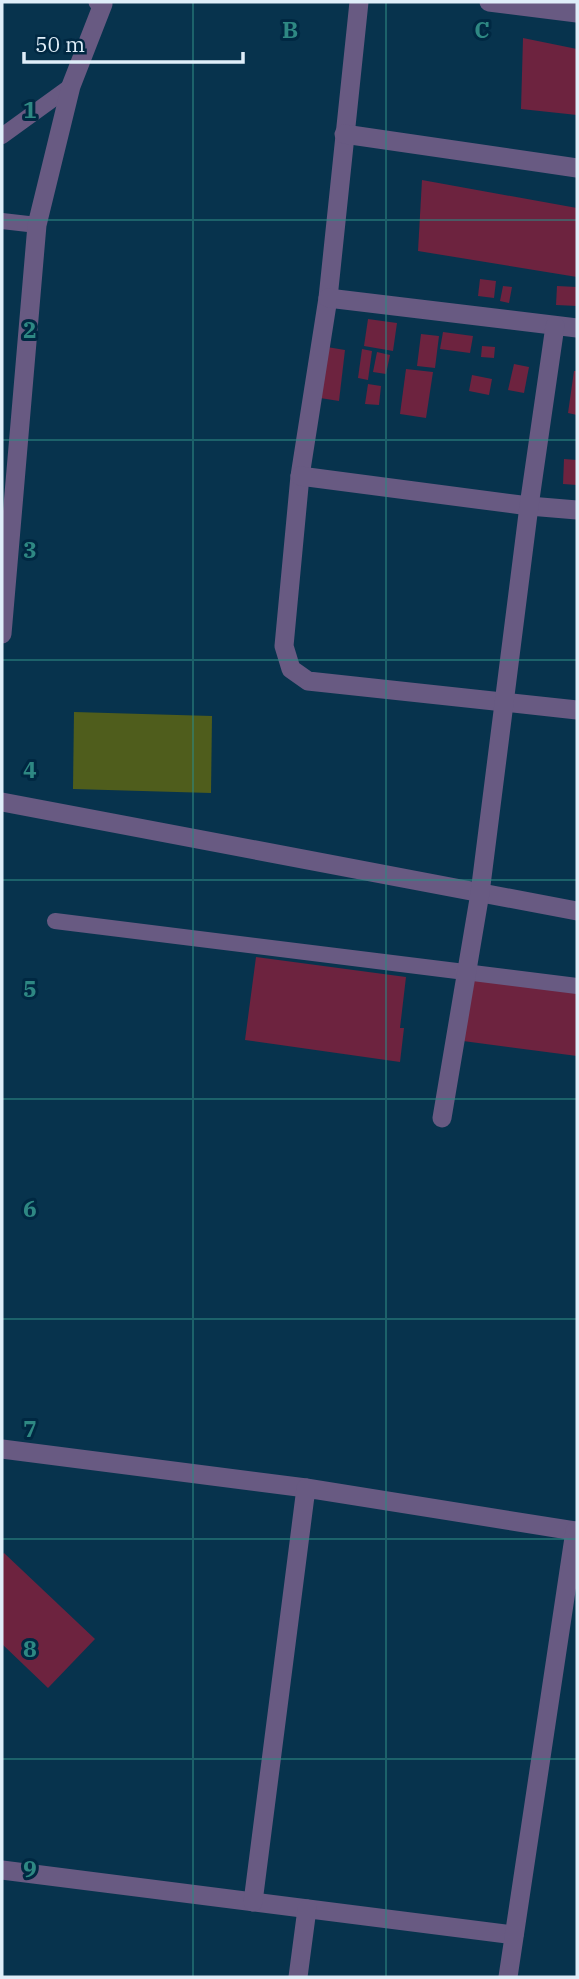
<svg xmlns="http://www.w3.org/2000/svg" width="579" height="1979" font-family="'IBM Plex Serif',serif">
<style>
.green{fill:#4f5d1c}
.building{fill:#6d233f}
.lines{fill:none;stroke-linecap:round;stroke-linejoin:round}
.service{stroke:#685a82;stroke-width:16}
.minor{stroke:#685a82;stroke-width:19}
.grid{fill:none;stroke:#2e8883;stroke-width:2;stroke-opacity:0.55}
.grid-label{font-size:23px;text-anchor:middle;font-weight:bold;fill:#2e8883;stroke:#002842;stroke-width:6;stroke-linejoin:round;paint-order:stroke}
</style>
<rect width="100%" height="100%" fill="#07334d"/>
<path class="green" d="M74,712L212,716L211,793L73,789Z"/>
<g class="building">
<path d="M523,38L577,49V115L521,109Z"/>
<path d="M422,180L577,208V277L418,251Z"/>
<path d="M480,279L496,281L494,298L478,296Z"/>
<path d="M503,286L512,287L509,303L500,301Z"/>
<path d="M557,286L577,287V306L556,305Z"/>
<path d="M368,319L397,323L393,351L364,346Z"/>
<path d="M443,332L473,336L470,353L440,349Z"/>
<path d="M421,334L439,336L435,368L417,366Z"/>
<path d="M482,346L495,347L494,358L481,357Z"/>
<path d="M327,347L345,350L339,401L320,398Z"/>
<path d="M362,349L372,351L368,380L358,378Z"/>
<path d="M377,352L390,355L386,374L373,372Z"/>
<path d="M514,364L529,367L524,393L508,390Z"/>
<path d="M406,369L433,372L426,418L400,414Z"/>
<path d="M574,371H577V415L568,413Z"/>
<path d="M472,375L492,379L489,395L469,391Z"/>
<path d="M368,384L381,386L379,405L365,404Z"/>
<path d="M564,459L577,460V485L563,484Z"/>
<path d="M256,957L406,977L400,1028H404L400,1062L245,1040Z"/>
<path d="M470,980L577,993V1056L463,1041Z"/>
<path d="M4,1553L95,1639L48,1688L2,1644V1555Z"/>
</g>
<g class="lines">
<g class="service">
<path d="M2,136L71,86"/>
<path d="M2,221L37,225"/>
<path d="M55,921L577,986"/>
</g>
<g class="minor">
<path d="M359,2L328,298L300,476L284,646L291,669L308,681L577,710"/>
<path d="M489,2L577,13"/>
<path d="M344,134L577,168"/>
<path d="M328,298L577,328"/>
<path d="M300,476L529,506L577,510"/>
<path d="M2,634L37,225L71,86L103,4L98,2"/>
<path d="M2,802L577,911"/>
<path d="M442,1118L480,893L529,506L555,326"/>
<path d="M2,1449L306,1488"/>
<path d="M2,1870L514,1935"/>
<path d="M253,1902L306,1488L575,1531"/>
<path d="M298,1977L307,1909"/>
<path d="M508,1977L575,1531L577,1532"/>
</g>
</g>
<path class="grid" d="M193,2V1977M386,2V1977M2,220H577M2,440H577M2,660H577M2,880H577M2,1099H577M2,1319H577M2,1539H577M2,1759H577"/>
<g class="grid-label">
<text x="290" y="38">B</text>
<text x="482" y="38">C</text>
<text x="30" y="118">1</text>
<text x="30" y="338">2</text>
<text x="30" y="558">3</text>
<text x="30" y="778">4</text>
<text x="30" y="997">5</text>
<text x="30" y="1217">6</text>
<text x="30" y="1437">7</text>
<text x="30" y="1657">8</text>
<text x="30" y="1877">9</text>
</g>
<rect width="579" height="1979" fill="none" stroke="#dfeef9" stroke-width="7"/>
<path d="M24 52v10h219v-10" fill="none" stroke="#dfeef9" stroke-width="3.5"/>
<text x="35" y="52" font-size="21" fill="#dfeef9" stroke="#002842" stroke-width="5" paint-order="stroke">50 m</text>
</svg>
